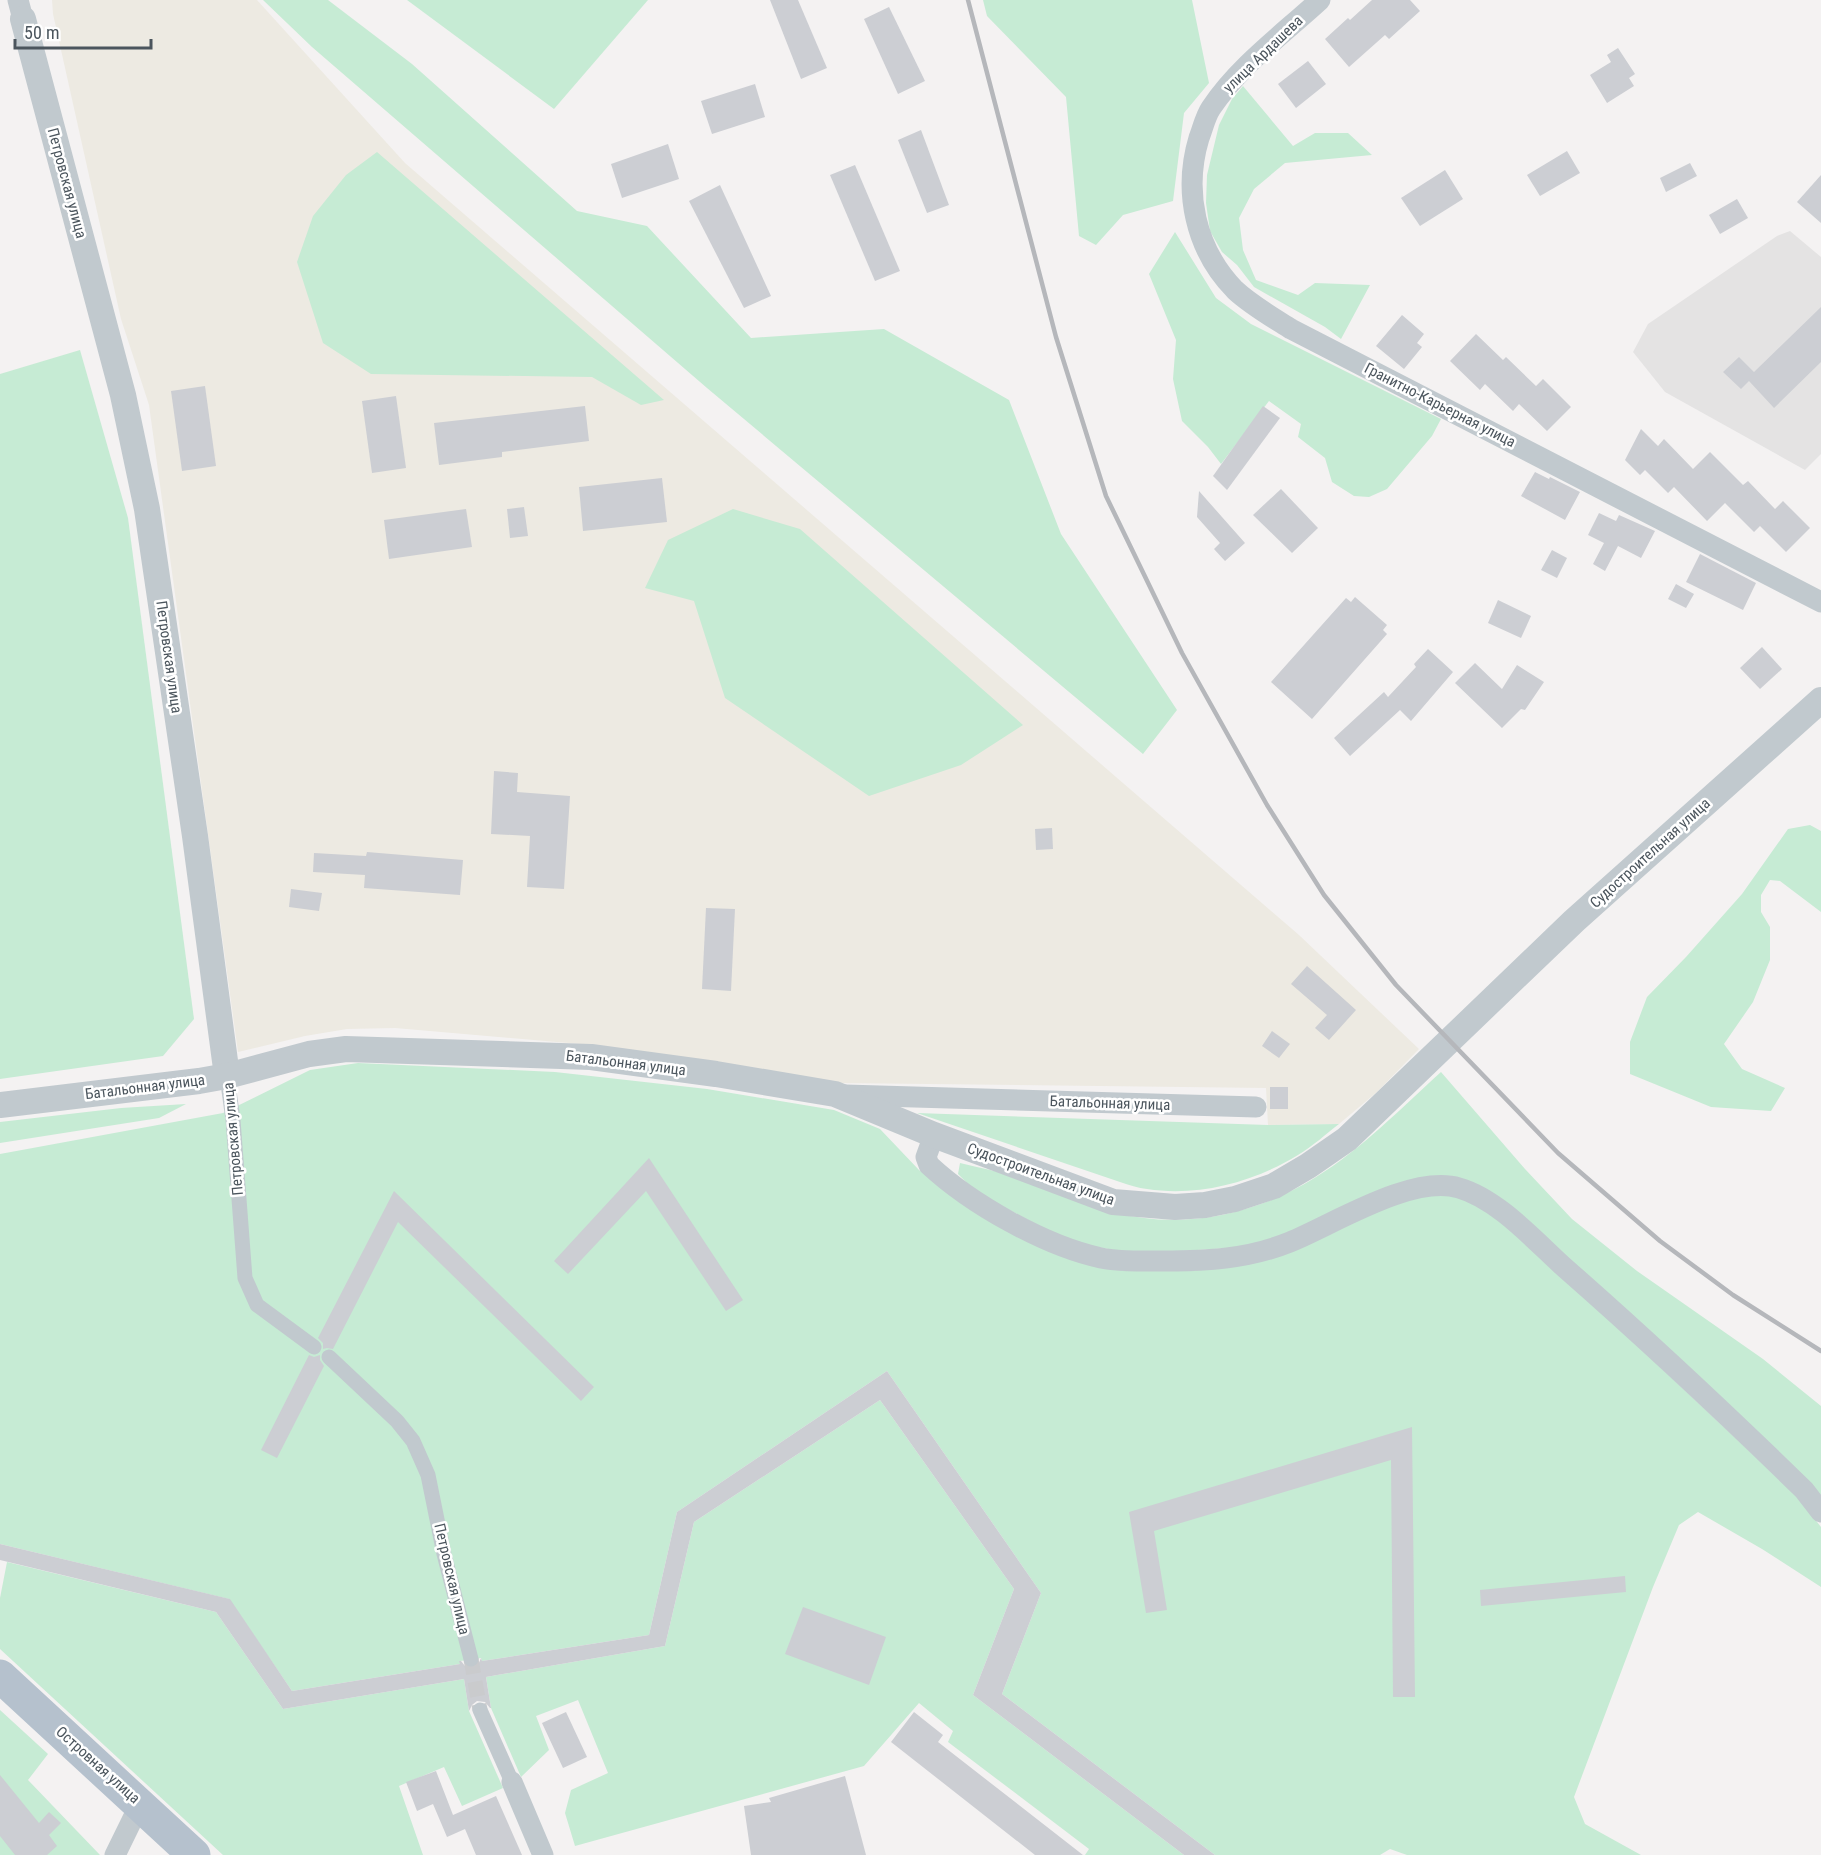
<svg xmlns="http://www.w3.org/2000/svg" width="1821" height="1855" font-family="'Roboto Condensed',sans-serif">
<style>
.commercial{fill:#edeae2}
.education{fill:#e4e3e3}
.green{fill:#c6ebd4}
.building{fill:#ccced3}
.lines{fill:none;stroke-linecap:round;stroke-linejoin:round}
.pedestrian-tunnel{stroke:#cacbcd;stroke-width:15;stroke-dasharray:15 8;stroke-linecap:butt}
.pedestrian{stroke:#c1c9ce;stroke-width:15}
.minor{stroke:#c1c9ce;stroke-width:21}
.tertiary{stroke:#c1c9ce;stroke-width:26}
.primary{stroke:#b5c1cd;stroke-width:33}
.rail{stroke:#b5b7bb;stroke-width:4.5}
.labels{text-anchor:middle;stroke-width:5;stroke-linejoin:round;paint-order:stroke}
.street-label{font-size:15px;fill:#4b555d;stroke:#fff}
</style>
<rect width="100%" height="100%" fill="#f4f2f2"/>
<path class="commercial" d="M52,0H257L405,163L1299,935L1419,1049L1377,1092L1339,1124L1268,1125L1266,1088L838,1083L591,1045L395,1028L347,1029L305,1036L238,1052L149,405L121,319L53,14Z"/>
<path class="education" d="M1790,231L1821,257V454L1805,470L1665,392L1633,352L1648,324L1777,236Z"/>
<g class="green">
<path d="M263,0H328L412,64L577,211L647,226L751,338L884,329L1009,400L1061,534L1177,710L1143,754L707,388L312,47Z"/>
<path d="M407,0H648L554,109Z"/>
<path d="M983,0H1192L1209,83L1184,113L1173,201L1123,215L1096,245L1079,236L1066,97L987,16Z"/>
<path d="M1243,86L1293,146L1315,133H1348L1372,155L1285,163L1254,189L1239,218L1243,250L1256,280L1298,295L1315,283L1370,285L1341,339L1325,327L1254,287L1237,265L1222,252L1210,231L1206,203L1207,175L1219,125L1232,99Z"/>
<path d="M377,152L664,400L641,405L592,377L371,374L323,343L297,262L313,216L346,175Z"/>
<path d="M1175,232L1216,298L1251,324L1441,419L1432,436L1387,489L1369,497L1354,496L1332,482L1325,458L1298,437L1301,424L1269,401L1221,464L1208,447L1182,421L1173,379L1176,340L1149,274Z"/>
<path d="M80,350L128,518L194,1019L163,1056L0,1079V374Z"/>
<path d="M733,509L800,529L1023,725L961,765L869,796L725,698L694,601L645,588L668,540Z"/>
<path d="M1810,825L1821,831V912L1780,881L1770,880L1761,895V912L1770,927V960L1753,1002L1724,1044L1742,1069L1785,1088L1771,1111L1711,1107L1630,1074V1042L1647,997L1686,957L1742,894L1788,829Z"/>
<path d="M358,1063L555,1072L707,1089L834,1110L880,1129L919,1170L978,1210L1007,1227L1185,1268L1392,1201L1452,1193L1501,1217L1796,1495L1821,1527V1587L1762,1549L1698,1512L1679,1525L1653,1587L1574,1797L1585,1824L1641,1855H1407L1390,1849L1380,1855H1215L1002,1694L1041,1593L887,1371L677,1512L649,1635L482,1661L481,1658L460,1661V1664L292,1691L229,1599L0,1544V1154L223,1113L310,1070Z"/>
<path d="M1441,1072L1525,1169L1572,1219L1637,1271L1763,1359L1821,1406V1496L1458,1179L1259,1246L1136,1254L1070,1242L977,1193L958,1174L960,1163C981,1168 1002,1172 1022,1179C1053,1189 1084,1205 1116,1213C1185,1230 1257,1214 1316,1177C1362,1149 1401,1108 1441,1072Z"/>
<path d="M186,1104L159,1118L0,1143V1122L121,1108Z"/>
<path d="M917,1113L1268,1125L1339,1124C1326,1134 1313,1146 1298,1155C1254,1182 1198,1197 1147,1189C1138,1188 1129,1185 1120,1182Z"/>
<path d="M880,1400L1014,1589L973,1695L1184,1855H1085L1089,1849L948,1742L953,1731L919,1703L864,1766L575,1846L565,1813L571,1790L608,1773L578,1700L536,1716L549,1750L521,1777L491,1708L486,1677L665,1646L694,1522Z"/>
<path d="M7,1562L216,1612L283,1709L464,1679L469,1711L503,1788L462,1806L444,1767L399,1786L423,1855H223L0,1649V1598Z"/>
<path d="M0,1710L48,1754L28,1780L100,1855H0Z"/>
</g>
<g class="building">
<path d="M770,0H798L827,68L801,79Z"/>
<path d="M1372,0H1410L1420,11L1389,39L1385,35L1349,67L1325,39L1348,18L1350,20Z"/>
<path d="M889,7L925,81L898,94L864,19Z"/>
<path d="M1618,48L1635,74L1629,78L1634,86L1607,103L1590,75L1611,62L1607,55Z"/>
<path d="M1308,61L1326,84L1296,108L1278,84Z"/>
<path d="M755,84L765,117L712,134L701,101Z"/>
<path d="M921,130L949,205L927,213L898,140Z"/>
<path d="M668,144L679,179L622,198L611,164Z"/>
<path d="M1567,151L1580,173L1540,196L1527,175Z"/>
<path d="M1690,163L1697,176L1666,192L1660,178Z"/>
<path d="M855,165L900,271L875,281L830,175Z"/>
<path d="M1445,170L1463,199L1420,226L1401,198Z"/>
<path d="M1821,175V223L1797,202Z"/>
<path d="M720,185L771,296L744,308L689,201Z"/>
<path d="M1737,199L1748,218L1720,234L1709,215Z"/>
<path d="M1821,307V362L1774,408L1749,381L1741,389L1723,372L1739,357L1754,372Z"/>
<path d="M1402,315L1424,334L1417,343L1422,347L1404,369L1376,346Z"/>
<path d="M1476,334L1503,360L1506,357L1536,386L1543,379L1571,407L1547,431L1519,404L1513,411L1485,384L1480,390L1450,361Z"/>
<path d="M205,386L216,466L182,471L171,391Z"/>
<path d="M396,396L406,468L372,473L362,401Z"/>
<path d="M585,406L589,441L502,452V457L439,465L434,423Z"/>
<path d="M1263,406L1280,418L1227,490L1213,476Z"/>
<path d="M1641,429L1658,446L1664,439L1693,469L1710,452L1743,485L1748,481L1775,509L1783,501L1810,528L1786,552L1760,526L1754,532L1725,503L1707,521L1674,487L1668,493L1645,470L1640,475L1625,460Z"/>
<path d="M1535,472L1549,479L1550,477L1580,492L1565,520L1521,496Z"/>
<path d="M662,478L667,522L583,531L579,487Z"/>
<path d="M1281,489L1318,528L1292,553L1253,515Z"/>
<path d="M1199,491L1245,543L1225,561L1214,549L1220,543L1197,517Z"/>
<path d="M524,507L528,536L510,538L507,509Z"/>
<path d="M466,509L472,547L389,559L384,520Z"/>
<path d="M1599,513L1616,521L1619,515L1655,531L1641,558L1618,546L1605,571L1593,564L1604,543L1588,535Z"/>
<path d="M1552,550L1567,558L1557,578L1541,570Z"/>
<path d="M1700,554L1756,583L1743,610L1686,582Z"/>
<path d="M1676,584L1694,594L1686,608L1668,599Z"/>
<path d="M1355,597L1387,625L1383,630L1387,634L1312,719L1271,682L1346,598L1351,602Z"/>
<path d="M1498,600L1531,616L1521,638L1488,623Z"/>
<path d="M1762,647L1782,669L1760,689L1740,668Z"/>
<path d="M1428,649L1453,672L1411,721L1400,710L1350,756L1334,738L1384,692L1388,697L1416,667L1414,664Z"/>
<path d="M1475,663L1502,689L1517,665L1544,682L1525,710L1521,709L1502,728L1455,683Z"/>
<path d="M494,771L518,773L517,792L570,796L564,889L527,887L530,836L491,834Z"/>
<path d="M1052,828L1053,849L1036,850L1035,829Z"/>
<path d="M367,852L463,860L460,895L364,888L365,875L313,872L314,853L366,856Z"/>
<path d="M291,889L322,893L319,911L289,907Z"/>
<path d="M706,908L735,909L731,991L702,989Z"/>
<path d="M1307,966L1356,1010L1329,1040L1315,1028L1327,1015L1291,984Z"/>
<path d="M1272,1031L1290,1044L1279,1058L1262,1046Z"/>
<rect x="1270" y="1087" width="18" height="22"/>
<path d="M649,1158L743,1300L726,1311L646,1191L568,1274L554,1261Z"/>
<path d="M394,1191L594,1387L581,1401L398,1222L333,1349L327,1348L323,1349V1343L318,1338Z"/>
<path d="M309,1355L314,1357L320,1355V1360L324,1366L277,1458L261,1450Z"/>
<path d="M887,1371L1041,1593L1002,1694L1215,1855H1184L973,1695L1014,1589L880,1400L694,1522L665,1646L486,1677L491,1708H490L485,1702L477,1701L472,1705L469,1711L464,1679L283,1709L216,1612L0,1560V1544L230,1599L292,1691L460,1664L459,1661H461L465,1666L473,1669L478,1665L481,1658L482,1661L649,1635L677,1512Z"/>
<path d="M1412,1427L1415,1697H1393L1391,1460L1154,1531L1167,1610L1146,1613L1129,1512Z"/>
<path d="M1625,1576L1626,1592L1481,1606L1480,1590Z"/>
<path d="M803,1607L886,1637L869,1685L785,1654Z"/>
<path d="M566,1712L587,1757L563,1768L542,1723Z"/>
<path d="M914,1712L943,1735L938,1742L1083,1855H1035L891,1742Z"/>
<path d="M436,1771L453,1815L496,1796L522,1855H476L465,1829L447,1837L433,1804L417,1811L406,1782Z"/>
<path d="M0,1775L39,1823L49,1812L61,1823L49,1835L57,1846L47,1855H15L0,1836Z"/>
<path d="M845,1776L866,1855H751L744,1806L771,1802L769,1798Z"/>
</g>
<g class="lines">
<path class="pedestrian-tunnel" d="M471,1659L480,1710"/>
<g class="pedestrian">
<path d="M227,1076L233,1120L245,1278L257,1305L314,1347"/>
<path d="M329,1357L397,1421L413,1441L428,1475L444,1554L471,1659"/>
<path d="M480,1710L512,1782"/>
</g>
<g class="minor">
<path d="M18,0L23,19"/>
<path d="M1320,0C1283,34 1239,66 1211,108C1205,117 1203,128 1199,138C1183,191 1195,249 1235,290C1251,305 1272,317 1291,329L1821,602"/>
<path d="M845,1095L1256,1107"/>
<path d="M934,1135L926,1157L929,1165C971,1204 1045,1246 1101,1258C1121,1262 1142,1261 1163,1261C1207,1261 1248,1259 1290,1242C1334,1224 1412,1174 1459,1188C1498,1199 1535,1241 1565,1268C1647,1340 1726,1414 1804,1490L1821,1512"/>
<path d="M512,1782L543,1855"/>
<path d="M115,1855L140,1804"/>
</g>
<g class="tertiary">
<path d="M23,19L123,395L147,509L195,836L227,1076"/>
<path d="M0,1105L199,1081L227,1076L309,1054L346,1049L591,1057L716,1074L835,1094L934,1135L1113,1202L1175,1207L1205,1205L1235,1199L1274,1186L1308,1166L1347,1139L1574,921L1821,700"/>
</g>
<path class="primary" d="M0,1676L194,1855"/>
<path class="rail" d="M968,0L1056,337L1106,496L1182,653L1267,805L1324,895L1396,985L1558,1153L1660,1241L1733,1295L1821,1351"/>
</g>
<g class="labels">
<g class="street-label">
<text transform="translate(1263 54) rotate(-44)" y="5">улица Ардашева</text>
<text transform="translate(67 183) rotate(75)" y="5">Петровская улица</text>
<text transform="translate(1440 405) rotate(27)" y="5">Гранитно-Карьерная улица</text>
<text transform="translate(169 657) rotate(82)" y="5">Петровская улица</text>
<text transform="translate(1650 853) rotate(-42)" y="5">Судостроительная улица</text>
<text transform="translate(626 1063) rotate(7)" y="5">Батальонная улица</text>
<text transform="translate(145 1087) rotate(-7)" y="5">Батальонная улица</text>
<text transform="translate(1110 1103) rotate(2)" y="5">Батальонная улица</text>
<text transform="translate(233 1139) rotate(-95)" y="5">Петровская улица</text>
<text transform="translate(1041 1174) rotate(20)" y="5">Судостроительная улица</text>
<text transform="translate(452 1579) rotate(77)" y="5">Петровская улица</text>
<text transform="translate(98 1765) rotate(42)" y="5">Островная улица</text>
</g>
</g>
<path d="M15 39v9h136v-9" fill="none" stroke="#4b555d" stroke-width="3"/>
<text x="24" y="39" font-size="18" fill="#4b555d" stroke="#ffffff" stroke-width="4.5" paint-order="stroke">50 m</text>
</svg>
